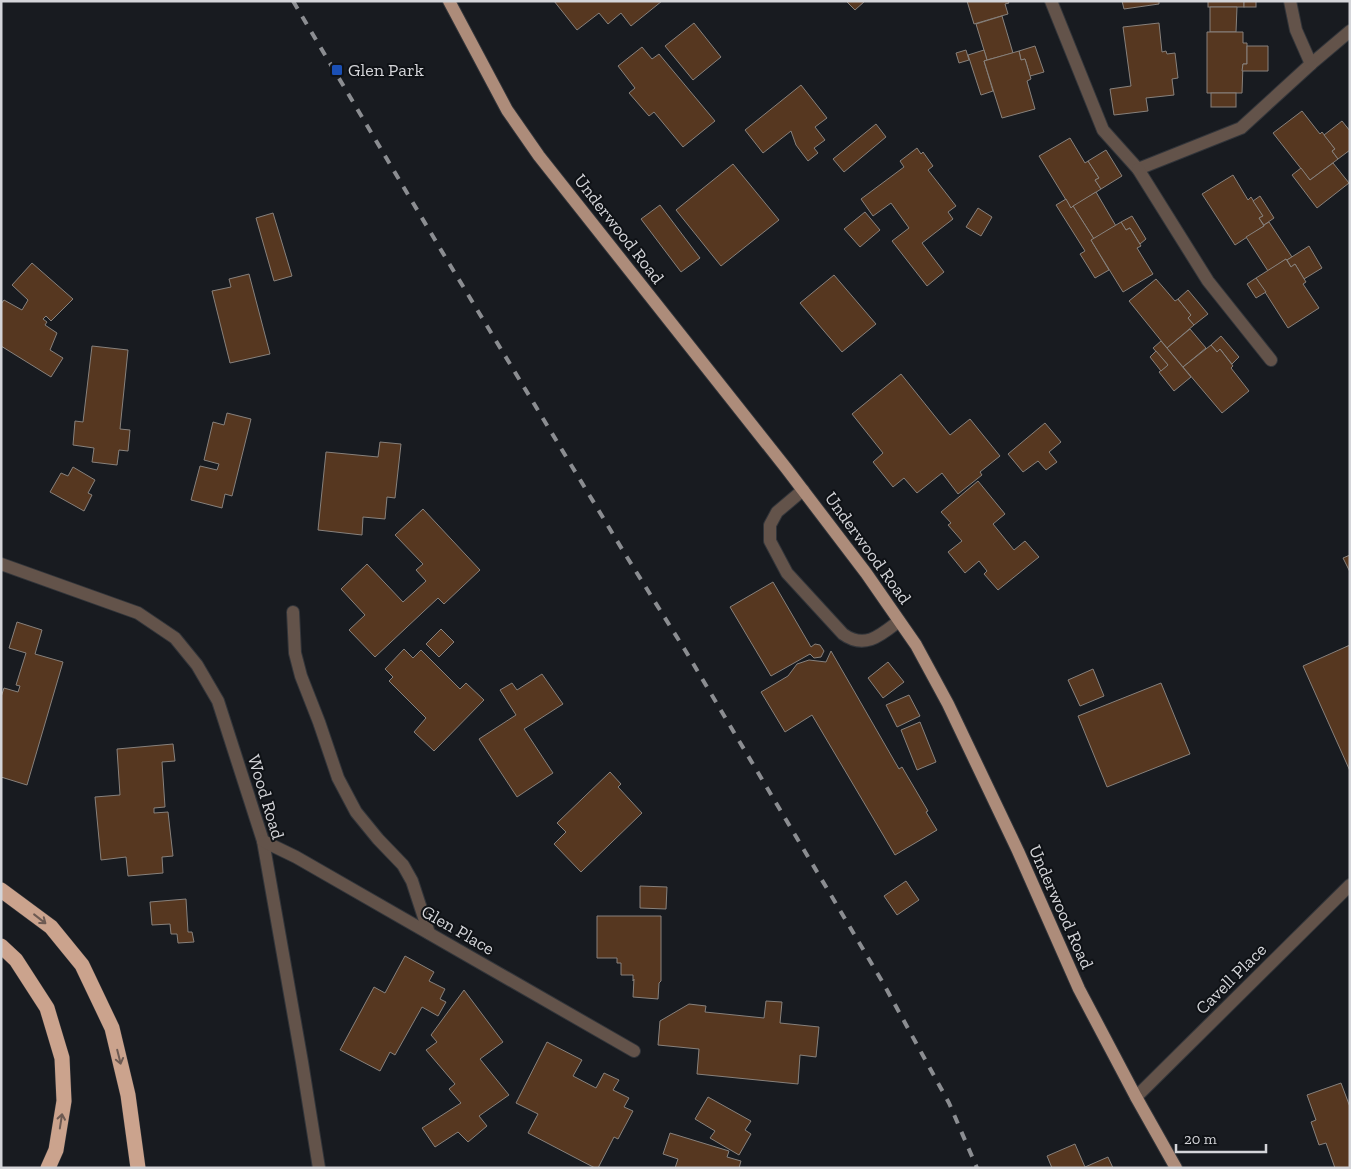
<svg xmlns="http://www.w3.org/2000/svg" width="1351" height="1169" font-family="'Zilla Slab',serif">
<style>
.building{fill:#563720;stroke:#87817c}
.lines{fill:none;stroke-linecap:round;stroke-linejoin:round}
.minor-casing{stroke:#32353a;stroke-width:14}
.major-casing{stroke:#32353a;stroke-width:14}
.highway-casing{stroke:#32353a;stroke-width:16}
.minor{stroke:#63534a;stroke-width:12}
.major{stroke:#ad8c7a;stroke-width:12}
.highway{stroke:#cba38d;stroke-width:15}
.rail{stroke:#8b8d91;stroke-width:4;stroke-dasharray:9 9;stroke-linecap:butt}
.oneway{stroke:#6d5a52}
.transit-dot{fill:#1a4fb4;stroke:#0f1216;stroke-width:2}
.labels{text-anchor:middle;stroke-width:4;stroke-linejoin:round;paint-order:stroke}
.poi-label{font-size:18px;fill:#d4d5d9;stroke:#0f1216;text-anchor:start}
.street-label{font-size:18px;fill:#d4d5d9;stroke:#0f1216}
</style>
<rect width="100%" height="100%" fill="#181b20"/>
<g class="building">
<path d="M554,1H662L631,26L621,13L608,24L599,13L577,30Z"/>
<path d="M846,1H865L855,10Z"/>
<path d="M967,1H1008L1009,3L1005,4L1008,14L974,24Z"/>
<path d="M1122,1H1159V4L1124,9Z"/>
<rect x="1208" y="1" width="36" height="6"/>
<rect x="1244" y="1" width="12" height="6"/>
<path d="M1210,7H1237L1236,32H1210Z"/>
<path d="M1002,16L1013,53L987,60L976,24Z"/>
<path d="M694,23L721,57L693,80L665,46Z"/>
<path d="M1159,23L1162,52L1166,51L1167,54L1175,53L1178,78L1172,79L1174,95L1146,98L1148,111L1114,115L1110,89L1131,86L1123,27Z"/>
<path d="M1207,32H1243V43H1247V64H1243L1242,93H1207Z"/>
<path d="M1035,46L1044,72L1030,76L1025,59L1021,60L1019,51Z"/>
<path d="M1247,46H1268V71H1242L1243,64H1247Z"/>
<path d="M642,47L652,59L659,54L715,121L683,147L654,112L649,116L629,93L635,88L618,66Z"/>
<path d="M966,50L969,60L959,63L956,53Z"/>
<path d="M984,50L987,60L984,61L993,91L981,95L968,55Z"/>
<path d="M1019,51L1021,60L1025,59L1031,79L1027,81L1035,109L1002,118L984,61Z"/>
<path d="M801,85L827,118L815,127L825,140L814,148L818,153L808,161L796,145L791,131L763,153L745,130Z"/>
<rect x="1211" y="93" width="25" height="14"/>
<path d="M1302,111L1320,134L1322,132L1335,149L1332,151L1338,159L1310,180L1273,133Z"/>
<path d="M1342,121L1350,131V150L1338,159L1332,151L1335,149L1324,135Z"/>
<path d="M876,124L886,137L844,172L833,159Z"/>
<path d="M1070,138L1085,163L1088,161L1099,178L1095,180L1101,189L1071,208L1039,156Z"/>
<path d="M917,148L921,154L923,152L933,166L928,170L956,206L948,212L953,219L922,243L944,272L927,286L892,241L909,228L891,203L873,216L861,199L904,167L900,161Z"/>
<path d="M1106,150L1122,176L1101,189L1095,180L1099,178L1088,161Z"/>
<path d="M1333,163L1349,183L1317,208L1292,175L1301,168L1310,180Z"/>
<path d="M733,164L779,220L721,266L676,210Z"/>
<path d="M1233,175L1248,200L1251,197L1263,216L1259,218L1264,226L1235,245L1202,194Z"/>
<path d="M1096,192L1116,226L1094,239L1073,206Z"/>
<path d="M1260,196L1274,218L1264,225L1259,218L1263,216L1253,201Z"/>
<path d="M1066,199L1071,208L1073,206L1094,239L1091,240L1109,270L1095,278L1080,254L1085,251L1056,205Z"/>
<path d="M660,205L700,258L681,272L641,219Z"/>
<path d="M978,208L992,217L981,236L966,227Z"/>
<path d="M865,212L880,230L860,247L844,229Z"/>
<path d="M273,213L292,276L274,281L256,218Z"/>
<path d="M1132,216L1146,239L1140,244L1130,228L1126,230L1121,222Z"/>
<path d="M1121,222L1126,230L1130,228L1141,246L1137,248L1153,274L1123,292L1091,240Z"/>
<path d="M1269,222L1292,257L1287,260L1286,259L1268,271L1246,237L1264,226V225Z"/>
<path d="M1309,246L1322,268L1304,279L1295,264L1291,267L1287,260Z"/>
<path d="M1286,259L1291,267L1295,264L1306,282L1303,284L1319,308L1288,328L1256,278Z"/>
<path d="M32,263L73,299L51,321L46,316L43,319L47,322L45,325L57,333L50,350L63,358L51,377L1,346V304L4,300L22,310L28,300L12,285Z"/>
<path d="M249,274L270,354L230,363L212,291L231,287L229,279Z"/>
<path d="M834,275L876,324L842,352L800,303Z"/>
<path d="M1256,278L1266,292L1256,298L1247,284Z"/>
<path d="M1156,279L1175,301L1178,299L1191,315L1188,318L1194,325L1167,348L1129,301Z"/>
<path d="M1188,290L1208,314L1194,325L1188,318L1191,315L1178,299Z"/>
<path d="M1190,329L1206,348L1183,367L1167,348Z"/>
<path d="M1221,336L1239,357L1232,364L1220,349L1217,352L1211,345Z"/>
<path d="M1161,341L1191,377L1174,391L1159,372L1168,365L1153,348Z"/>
<path d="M1211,345L1217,352L1220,349L1233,366L1231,368L1249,391L1222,413L1183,367Z"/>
<path d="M92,346L128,350L120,429L130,430L128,451L119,450L117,465L92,462L94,448L73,445L75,421L83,422Z"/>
<path d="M1156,351L1168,365L1161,371L1150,357Z"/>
<path d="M901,374L950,435L970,419L1000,456L980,472L982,475L958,494L942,473L917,493L904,478L893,487L873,462L883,453L852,414Z"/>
<path d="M227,413L251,419L232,496L225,494L222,508L191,500L200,466L217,470L219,464L204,460L213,422L224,425Z"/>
<path d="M1045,423L1061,442L1049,452L1057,462L1046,470L1038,461L1023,472L1008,454Z"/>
<path d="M380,442L401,444L395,498L387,497L385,519L363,517L362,535L318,530L326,452L378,457Z"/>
<path d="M73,467L95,480L88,493L92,495L84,511L50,492L61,473L68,476Z"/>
<path d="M978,481L1005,514L993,524L1014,550L1025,541L1039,557L998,590L984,574L987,571L979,561L965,573L948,552L962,541L948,525L951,523L941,512Z"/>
<path d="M423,509L480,570L444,604L438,598L375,657L349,630L365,615L341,589L367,564L403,602L426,581L416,570L423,564L395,535Z"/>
<path d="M1350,555V572L1343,558Z"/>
<path d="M773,582L811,647L815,644L820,645L824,651L821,657L814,658L810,654L771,676L730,607Z"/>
<path d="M17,622L42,630L35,654L63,662L27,785L1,777V697L4,688L18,692L20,686L16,685L26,653L9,648Z"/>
<path d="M441,629L454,642L439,657L426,644Z"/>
<path d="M1350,645V771L1303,666Z"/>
<path d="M404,649L413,658L421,650L460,689L466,683L484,700L434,751L414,732L426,718L389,681L393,677L385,669Z"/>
<path d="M831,651L899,769L902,767L928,811L926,812L937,830L895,855L812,715L785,732L761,692L788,676L797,664L809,660L826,662Z"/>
<path d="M888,662L904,682L883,698L868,678Z"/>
<path d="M1093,669L1104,696L1080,706L1068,680Z"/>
<path d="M542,674L563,704L524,729L553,773L517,797L479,739L516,715L500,690L512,683L517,690Z"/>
<path d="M1161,683L1190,754L1107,787L1078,716Z"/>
<path d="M909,695L920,716L897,727L886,705Z"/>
<path d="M920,722L936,762L917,770L901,730Z"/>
<path d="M173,744L175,761L162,762L165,807L154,808V813L168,812L173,856L162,857L163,873L128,876L126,857L101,860L95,797L120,795L117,749Z"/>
<path d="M610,772L621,784L618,787L642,813L581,872L554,844L566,832L557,823Z"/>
<path d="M906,881L919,900L897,915L884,896Z"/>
<path d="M640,886L667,887L666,909L640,908Z"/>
<path d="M186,899L188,932H192L194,942L178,943L177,934H171L170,924L152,925L150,902Z"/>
<path d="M597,916H661V981L659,983L658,999L633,997L634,979L633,981V975H621V963H617V958H597Z"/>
<path d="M405,956L434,972L429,981L445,989L440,999L446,1002L438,1016L422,1007L395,1055L390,1052L380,1071L340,1050L374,987L385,993Z"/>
<path d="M464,990L503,1042L480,1059L509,1095L479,1116L487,1126L468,1142L458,1132L435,1147L422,1128L461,1103L449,1089L455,1084L426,1050L437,1042L431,1035Z"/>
<path d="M766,1001L782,1002L780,1023L819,1027L816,1057L800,1055L798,1084L697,1074L699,1049L658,1045L660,1021L689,1004L706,1006L705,1012L764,1018Z"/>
<path d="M547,1042L582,1060L573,1076L596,1088L604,1073L619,1080L613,1090L629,1098L624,1107L633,1111L618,1139L614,1137L598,1168H595L528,1133L538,1114L516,1103Z"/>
<path d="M1341,1083L1350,1107V1168H1335L1326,1143L1319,1145L1311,1122L1316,1120L1307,1095Z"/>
<path d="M708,1097L751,1121L745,1130L751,1134L739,1155L710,1138L715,1131L695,1119Z"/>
<path d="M670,1133L729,1151L727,1157L741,1161L739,1168H675L678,1159L663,1154Z"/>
<path d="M1075,1144L1085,1167L1108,1157L1113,1168H1052L1047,1156Z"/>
</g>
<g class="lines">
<g class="minor-casing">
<g id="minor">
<path d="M1051,1L1103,130L1138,169L1241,128L1311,64L1350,31"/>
<path d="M1290,1L1296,30L1311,64"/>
<path d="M1138,169L1208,281L1271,360"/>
<path d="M803,490L777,512L770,525V541L787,573L843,634C865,650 881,635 899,621"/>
<path d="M1,564L138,613L175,638L197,665L218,701L263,841L302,1062L319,1168"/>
<path d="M293,612L295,653L301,676L319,722L338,778L356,812L378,839L403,865L412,881L429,933"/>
<path d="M263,841L296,857L634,1051"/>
<path d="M1136,1097L1350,885"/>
</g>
</g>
<g class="major-casing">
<path id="major" d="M449,1L507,110L539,156L786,468L866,573L916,645L948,704L1018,851L1079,989L1136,1097L1176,1168"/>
</g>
<g class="highway-casing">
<g id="highway">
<path d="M1,890L51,927L82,965L112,1028L128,1095L138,1168"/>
<path d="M1,946L16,960L47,1008L62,1058L64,1101L56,1150L48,1168"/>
</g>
</g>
<use href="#minor" class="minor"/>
<use href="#major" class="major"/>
<use href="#highway" class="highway"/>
<path class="rail" d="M293,1L441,250L625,554L685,650L882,981L949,1103L977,1168"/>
</g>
<defs><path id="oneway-shaft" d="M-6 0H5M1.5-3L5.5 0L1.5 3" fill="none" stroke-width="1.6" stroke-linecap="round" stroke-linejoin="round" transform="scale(1.25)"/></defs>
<g class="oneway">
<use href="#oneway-shaft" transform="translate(40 919) rotate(38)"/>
<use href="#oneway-shaft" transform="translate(119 1057) rotate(76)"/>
<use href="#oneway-shaft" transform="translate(61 1121) rotate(-81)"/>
</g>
<rect class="transit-dot" x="331" y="64" width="12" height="12" rx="2.5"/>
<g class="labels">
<g class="poi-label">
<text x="348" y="76">Glen Park</text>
</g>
<g class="street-label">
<text transform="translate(619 229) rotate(52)" y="6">Underwood Road</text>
<text transform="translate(868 548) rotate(54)" y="6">Underwood Road</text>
<text transform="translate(266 797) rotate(73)" y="6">Wood Road</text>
<text transform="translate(1061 907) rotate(66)" y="6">Underwood Road</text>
<text transform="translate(458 930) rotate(30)" y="6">Glen Place</text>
<text transform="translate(1231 979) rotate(-45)" y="6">Cavell Place</text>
</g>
</g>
<rect width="1351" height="1169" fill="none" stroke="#d4d5d9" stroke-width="5"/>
<path d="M1176 1144v8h90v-8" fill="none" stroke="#d4d5d9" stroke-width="2.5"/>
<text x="1184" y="1144" font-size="15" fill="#d4d5d9" stroke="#0f1216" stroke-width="4" paint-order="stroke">20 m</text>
</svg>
